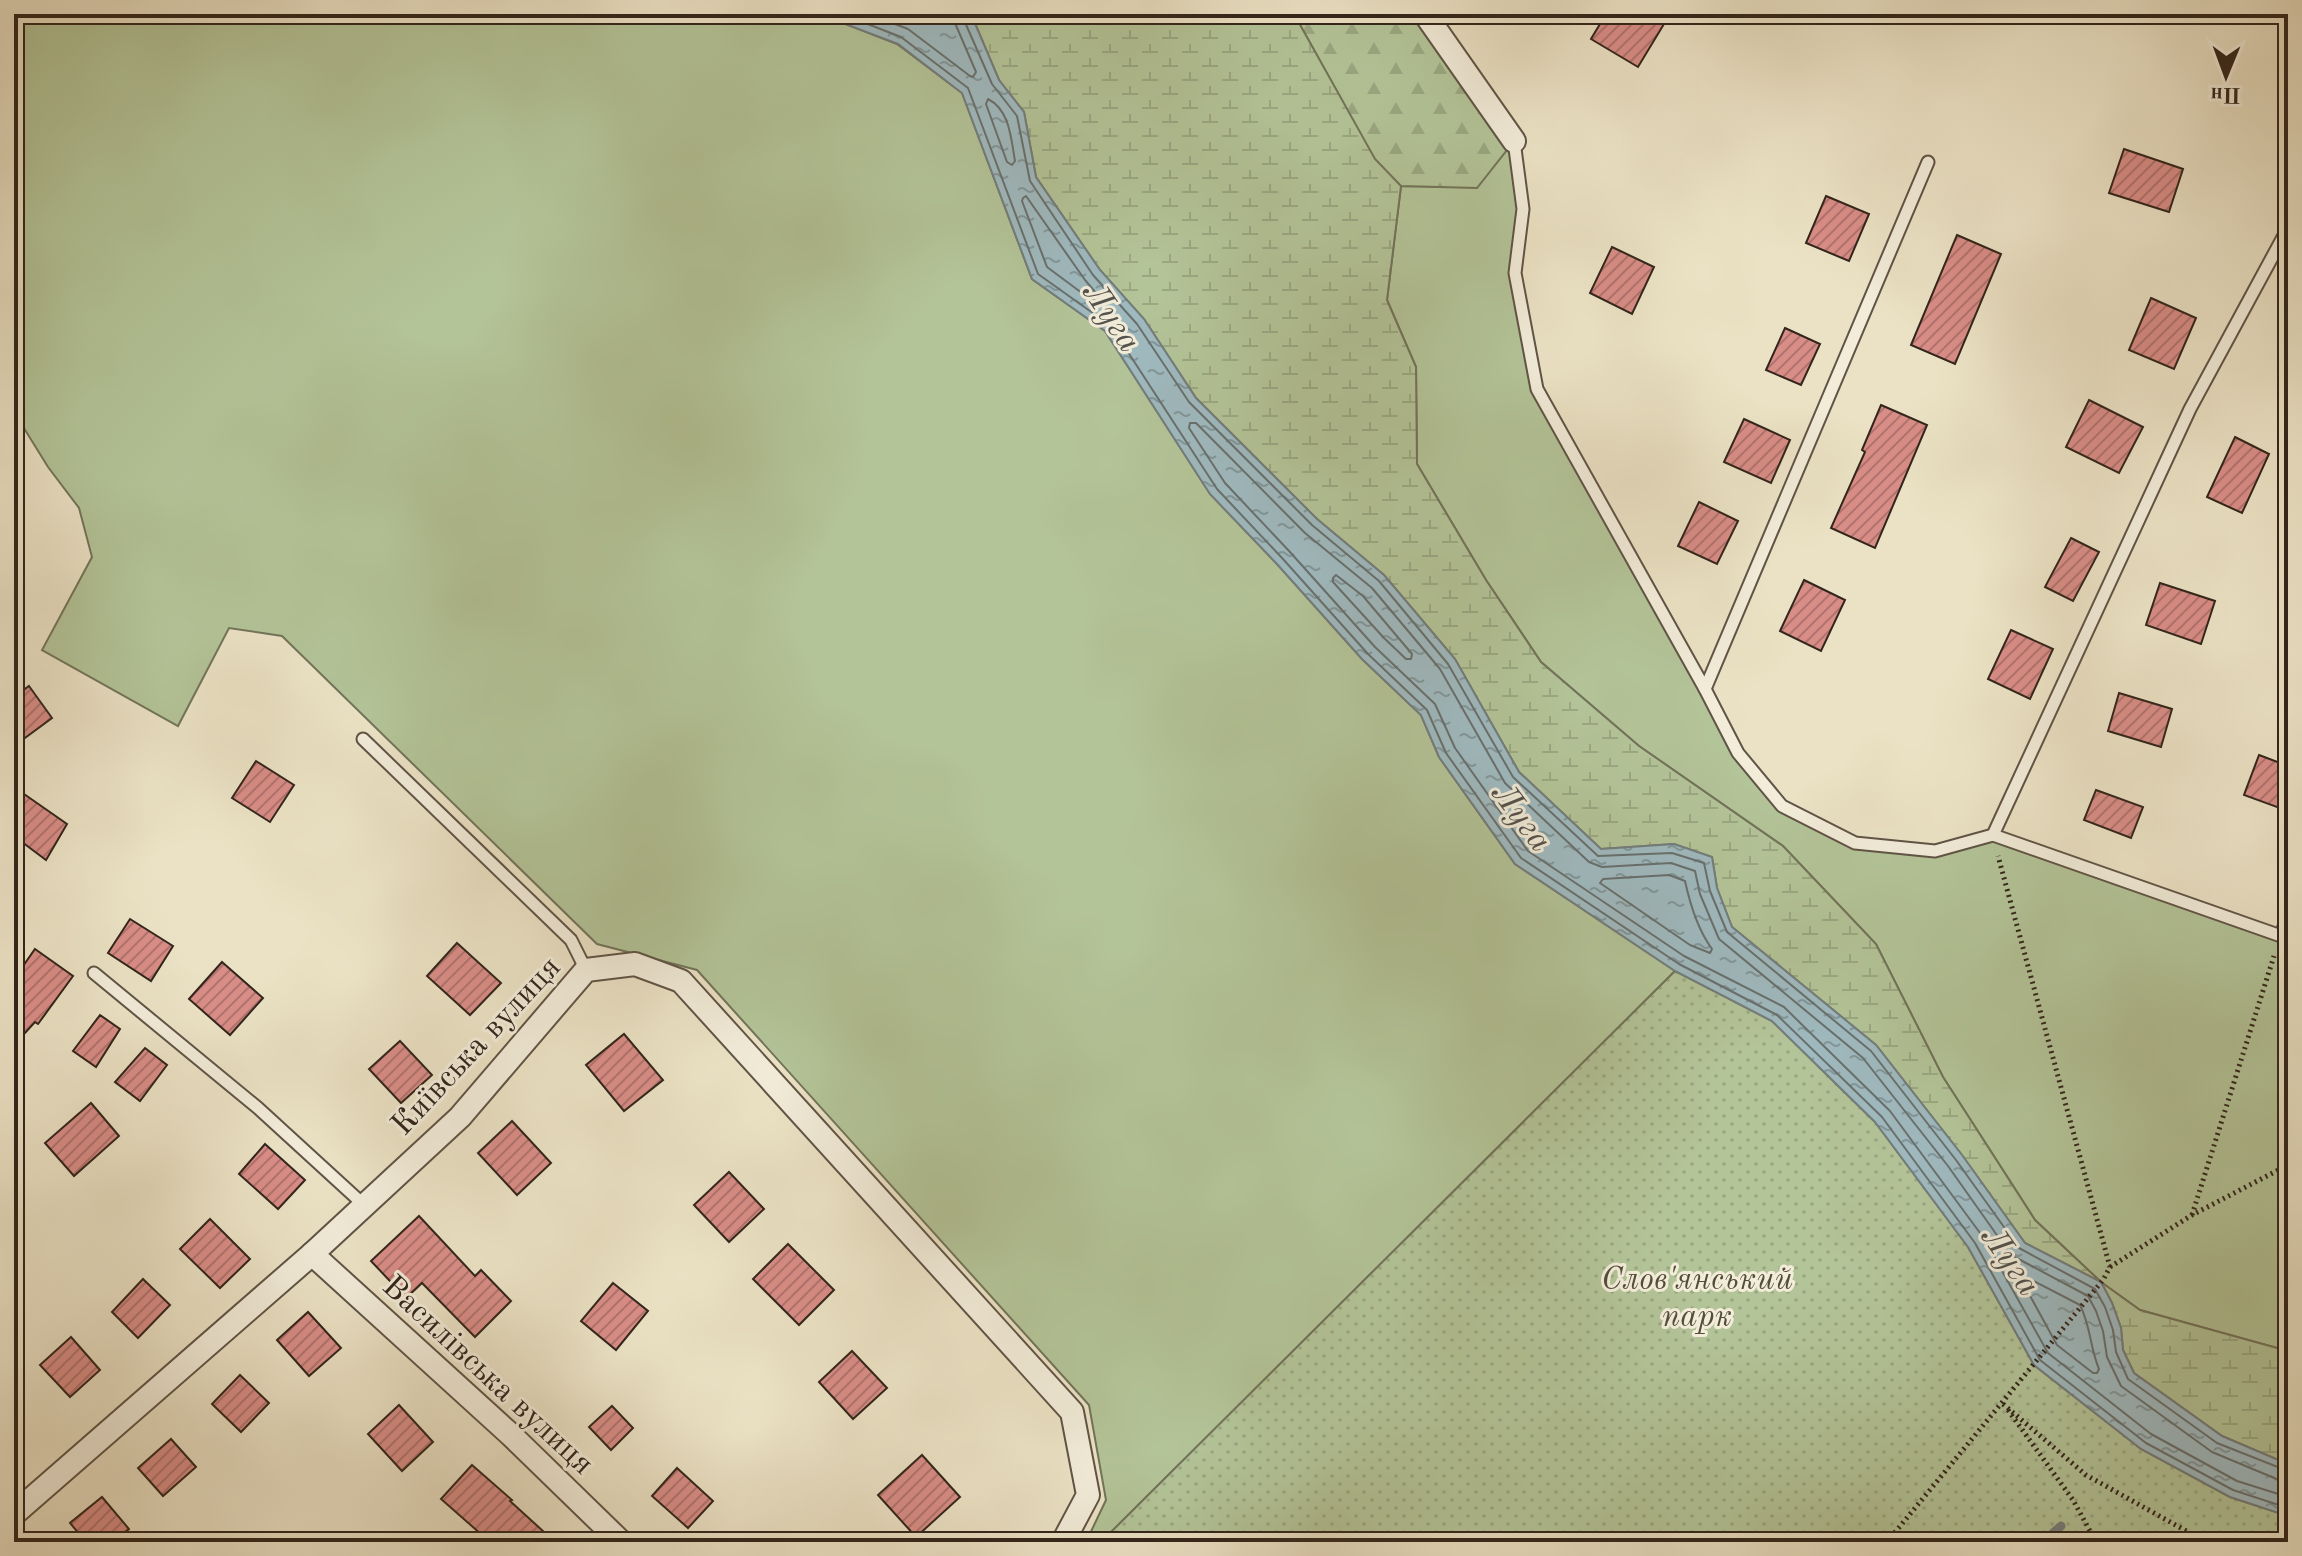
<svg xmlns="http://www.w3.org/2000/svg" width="2302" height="1556" font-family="'Old Standard TT',serif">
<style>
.grass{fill:#b3c498;stroke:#72745a;stroke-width:2}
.forest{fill:url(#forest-firs);stroke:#72745a;stroke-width:2}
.wetland{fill:url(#wetland-marsh);stroke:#72745a;stroke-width:2}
.park{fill:url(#park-dots);stroke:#72745a;stroke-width:2}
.water{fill:url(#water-ripples);stroke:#737e7e;stroke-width:2}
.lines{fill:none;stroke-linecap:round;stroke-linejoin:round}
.shore{stroke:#68706e;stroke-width:2}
.stream{stroke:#737e7e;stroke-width:9}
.building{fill:url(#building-hatch);stroke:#32251b;stroke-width:2}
.lane-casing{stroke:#605446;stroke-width:15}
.street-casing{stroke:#605446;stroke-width:26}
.path{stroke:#32251b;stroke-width:5;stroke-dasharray:2 4;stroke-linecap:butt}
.lane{stroke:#f2ecd9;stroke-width:11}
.street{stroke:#f2ecd9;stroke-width:22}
.labels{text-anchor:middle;stroke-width:6;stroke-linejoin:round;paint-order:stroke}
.street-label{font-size:32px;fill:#32251b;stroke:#f2ecd9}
.park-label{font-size:32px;font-style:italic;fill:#524d3a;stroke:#f2ecd9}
.water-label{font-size:34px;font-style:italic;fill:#53524d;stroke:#f2ecd9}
</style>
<defs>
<pattern id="forest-firs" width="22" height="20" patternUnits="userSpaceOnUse" patternTransform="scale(2)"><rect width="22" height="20" fill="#b3c498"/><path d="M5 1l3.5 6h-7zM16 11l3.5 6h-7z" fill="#9aa882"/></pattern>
<pattern id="wetland-marsh" width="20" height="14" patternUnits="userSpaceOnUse" patternTransform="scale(2)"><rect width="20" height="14" fill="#b3c498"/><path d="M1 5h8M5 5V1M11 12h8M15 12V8" fill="none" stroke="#9aa882"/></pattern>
<pattern id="park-dots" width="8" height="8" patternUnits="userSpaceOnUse" patternTransform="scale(2)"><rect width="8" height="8" fill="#b3c498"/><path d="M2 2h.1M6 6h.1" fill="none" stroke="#9aa882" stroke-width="1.8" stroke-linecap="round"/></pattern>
<pattern id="water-ripples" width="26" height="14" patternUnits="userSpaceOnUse" patternTransform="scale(2)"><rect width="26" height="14" fill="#9fbac0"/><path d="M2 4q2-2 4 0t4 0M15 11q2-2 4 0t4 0" fill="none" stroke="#82979b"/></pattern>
<pattern id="building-hatch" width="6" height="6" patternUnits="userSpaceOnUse" patternTransform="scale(2)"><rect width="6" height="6" fill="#d98d87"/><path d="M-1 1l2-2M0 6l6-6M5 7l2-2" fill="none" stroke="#b1736e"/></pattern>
</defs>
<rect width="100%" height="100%" fill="#ebe2c5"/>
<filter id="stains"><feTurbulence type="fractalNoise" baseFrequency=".0025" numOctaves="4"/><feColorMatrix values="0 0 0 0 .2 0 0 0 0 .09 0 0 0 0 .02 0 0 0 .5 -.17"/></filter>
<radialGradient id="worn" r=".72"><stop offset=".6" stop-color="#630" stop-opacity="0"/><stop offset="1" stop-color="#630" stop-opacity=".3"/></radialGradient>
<g class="grass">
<path d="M14,14H831L840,22L897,44L962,93L1032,279L1105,331L1210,494L1277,564L1362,659L1421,715L1439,757L1515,864L1675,971L1101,1542H1086L1106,1500L1089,1405L697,970L597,944L282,636L229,628L178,726L42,650L92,557L79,508L48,467L14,412Z"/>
<path d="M1514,141L1523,209L1515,273L1537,389L1738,753L1782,806L1855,843L1935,851L1993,835L2288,941V1351L2140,1310L2101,1282L2035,1220L1943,1077L1876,944L1783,846L1639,746L1541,662L1486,580L1417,464L1416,367L1387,300L1401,186L1477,187Z"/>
</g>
<path class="forest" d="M1294,14H1425L1514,141L1477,188L1401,186L1375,160Z"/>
<path class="wetland" d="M971,14H1294L1375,159L1401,186L1387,300L1416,367L1417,464L1486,580L1541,662L1639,746L1783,846L1876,944L1943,1077L2035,1220L2101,1282L2140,1310L2288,1351V1464L2222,1436L2134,1373L2123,1350L2121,1328L2112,1303L2101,1282L2025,1243L1962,1155L1876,1045L1732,927L1717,888L1712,857L1674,844L1601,849L1519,772L1455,659L1384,575L1317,519L1196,398L1144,319L1100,270L1036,177L1024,112L999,80Z"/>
<path class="park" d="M1675,971L1772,1021L1875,1122L1968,1247L2034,1365L2141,1449L2230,1497L2288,1516V1542H1101Z"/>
<path class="water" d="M831,14H971L999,80L1024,112L1036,177L1100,270L1144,319L1196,398L1317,519L1384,575L1455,659L1519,772L1601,849L1674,844L1712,857L1717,888L1732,927L1876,1045L1962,1155L2025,1243L2101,1282L2112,1303L2121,1328L2123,1350L2134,1373L2222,1436L2288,1464V1516L2230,1497L2141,1449L2034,1365L1968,1247L1875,1122L1772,1021L1675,971L1515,864L1439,757L1421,715L1362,659L1277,564L1210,494L1105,331L1032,279L962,93L898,44L840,22Z"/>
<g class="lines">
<g class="shore">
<path d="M842,14L901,37L968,88L1038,274L1111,326L1217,489L1283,559L1368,654L1427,710L1446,753L1521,858L1679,964L1777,1015L1882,1117L1975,1243L2040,1360L2146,1443L2233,1490L2288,1508"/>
<path d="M869,14L908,29L970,76L973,77L976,72L955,23L954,14"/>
<path d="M964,14V20L992,84L1017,116L1030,181L1093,275L1137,324L1189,402L1312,525L1379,581L1448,664L1513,777L1598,856L1672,853L1704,863L1710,891L1727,932L1871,1051L1956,1160L2019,1248L2095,1289L2105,1307L2113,1330L2116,1352L2128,1379L2217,1443L2288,1471"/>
<path d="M988,99C1010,110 1011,139 1015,161L1012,165L1007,162L986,104Z"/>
<path d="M1026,196L1085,280L1096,293L1095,299H1090L1047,267L1022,201L1023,198Z"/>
<path d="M1336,575L1363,596L1412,654L1411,659H1406L1384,638L1333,582V578Z"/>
<path d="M1669,875L1685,881C1690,904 1698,930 1712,949L1710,953L1690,945L1600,883L1603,879Z"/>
<path d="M2028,1278L2080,1305C2091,1327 2090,1348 2099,1369L2097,1373H2093L2057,1345L2023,1283L2024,1279Z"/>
<path d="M2288,1481L2279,1480L2212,1452L2121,1386L2107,1357L2103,1331L2096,1311L2088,1296L2011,1255L1948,1166L1863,1058L1719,939L1700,894L1695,871L1671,863L1602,867L1589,862L1505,783L1440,669L1372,588L1305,533L1196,423H1190L1189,428L1225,483L1290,552L1375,647L1435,704L1455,748L1528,851L1684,956L1784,1007L1890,1111L1983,1237L2048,1353L2151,1434L2237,1481L2288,1497"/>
</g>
<path class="stream" d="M2043,1542L2061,1526"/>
</g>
<g class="building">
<path d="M1606,14H1670L1638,67L1591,39Z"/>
<path d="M2124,149L2183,169L2169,212L2109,193Z"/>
<path d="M1826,196L1869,214L1849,261L1806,243Z"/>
<path d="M1957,235L2001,254L1955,364L1911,345Z"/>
<path d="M1612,247L1654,267L1632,314L1590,293Z"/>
<path d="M2151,298L2196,318L2174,369L2129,350Z"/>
<path d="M1785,328L1820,344L1801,385L1766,370Z"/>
<path d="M2089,400L2143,427L2119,473L2066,447Z"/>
<path d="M1881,405L1927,425L1875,548L1831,528L1865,452L1862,450Z"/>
<path d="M1744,419L1790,440L1771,483L1724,462Z"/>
<path d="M2235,437L2269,454L2242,513L2207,497Z"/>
<path d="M1699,502L1738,521L1717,564L1678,546Z"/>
<path d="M2071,538L2099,552L2073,601L2045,587Z"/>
<path d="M1804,580L1845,600L1821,651L1780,631Z"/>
<path d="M2160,583L2215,601L2201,644L2146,625Z"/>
<path d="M2011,630L2053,649L2030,699L1988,679Z"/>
<path d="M29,686L52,718L14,746V697Z"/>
<path d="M2119,693L2172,709L2161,747L2108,731Z"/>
<path d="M2259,755L2288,766V811L2244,795Z"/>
<path d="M256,761L294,785L270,822L232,798Z"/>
<path d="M14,787L67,824L46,860L14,836Z"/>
<path d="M2096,790L2143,807L2131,838L2084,820Z"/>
<path d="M130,919L173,946L151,981L108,953Z"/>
<path d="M457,943L501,983L470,1015L427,976Z"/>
<path d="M35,949L73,976L38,1024L35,1022L14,1045V979Z"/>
<path d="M222,962L263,998L230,1035L189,999Z"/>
<path d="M100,1015L120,1029L96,1067L73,1051Z"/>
<path d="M624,1034L663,1080L624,1111L586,1065Z"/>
<path d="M400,1041L432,1075L401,1103L369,1069Z"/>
<path d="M145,1048L167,1065L140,1101L115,1082Z"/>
<path d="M91,1103L119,1136L74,1176L45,1143Z"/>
<path d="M512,1121L551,1163L517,1195L478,1153Z"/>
<path d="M265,1144L305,1180L278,1209L239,1174Z"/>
<path d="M729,1172L764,1209L729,1242L694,1205Z"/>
<path d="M419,1216L475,1276L481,1270L511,1301L475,1337L422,1283L406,1298L371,1261Z"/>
<path d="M210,1219L250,1259L220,1288L180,1249Z"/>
<path d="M788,1244L834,1290L799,1325L753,1279Z"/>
<path d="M143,1279L170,1305L138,1338L112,1312Z"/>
<path d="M613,1283L648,1311L616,1350L581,1321Z"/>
<path d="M308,1312L341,1348L309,1376L277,1340Z"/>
<path d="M71,1337L100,1370L70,1397L40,1365Z"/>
<path d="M852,1351L887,1388L853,1419L819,1382Z"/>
<path d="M240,1375L269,1403L241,1432L212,1404Z"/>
<path d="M399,1405L433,1442L402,1471L368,1434Z"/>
<path d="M612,1406L633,1428L611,1450L589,1427Z"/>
<path d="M171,1439L196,1467L163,1496L138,1468Z"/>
<path d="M922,1455L960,1497L916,1537L878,1495Z"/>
<path d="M472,1465L512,1500L510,1501L555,1542H490L441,1499Z"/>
<path d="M677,1468L713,1501L688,1528L652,1496Z"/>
<path d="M102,1497L129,1529L113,1542H86L70,1523Z"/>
</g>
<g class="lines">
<g class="lane-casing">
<g id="lane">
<path d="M1514,141L1523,209L1515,273L1537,389L1705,689L1738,753L1782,806L1855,843L1935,851L1993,835L2281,936L2288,941"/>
<path d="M1705,689L1928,162"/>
<path d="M363,739L571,940L586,970"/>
<path d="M1993,835L2190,409L2288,228"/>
<path d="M2281,936L2288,914"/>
<path d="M94,973L258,1108L364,1205"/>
</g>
</g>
<g class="street-casing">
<g id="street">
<path d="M1425,14L1514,141"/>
<path d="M312,1254L511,1435L621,1542"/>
<path d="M14,1514L312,1254L460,1117L586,970L635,964L681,981L1072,1412L1088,1495L1063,1542"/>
</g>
</g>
<g class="path">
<path d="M2192,1215L2274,956"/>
<path d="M2110,1267L2192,1215L2288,1165"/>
<path d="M2003,1404L2086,1475L2206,1542"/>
<path d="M2008,1410L2073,1500L2096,1542"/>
<path d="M1887,1542L2103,1280L2110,1267L1998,856"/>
</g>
<use href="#lane" class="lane"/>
<use href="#street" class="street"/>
</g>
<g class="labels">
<g class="street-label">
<text transform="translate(475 1045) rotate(-47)" y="11">Київська вулиця</text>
<text transform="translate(489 1374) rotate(43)" y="11">Василівська вулиця</text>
</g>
<g class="park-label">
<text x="1697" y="1289">Слов'янський<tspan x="1697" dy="37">парк</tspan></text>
</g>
<g class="water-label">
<text transform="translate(1113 316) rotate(56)" y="12">Луга</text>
<text transform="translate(1523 816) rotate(53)" y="12">Луга</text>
<text transform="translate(2012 1260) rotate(55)" y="12">Луга</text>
</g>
</g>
<rect width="2302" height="1556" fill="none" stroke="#ebe2c5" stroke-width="48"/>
<rect x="16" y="16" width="2270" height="1524" fill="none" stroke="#32251b" stroke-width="4"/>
<rect x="24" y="24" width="2254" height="1508" fill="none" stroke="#32251b" stroke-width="2"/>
<g transform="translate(2226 76) rotate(181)" stroke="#f2ecd9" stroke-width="6" paint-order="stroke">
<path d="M0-6L14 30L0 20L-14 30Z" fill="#32251b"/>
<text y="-12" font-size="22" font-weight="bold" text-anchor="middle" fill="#32251b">Пн</text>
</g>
<rect width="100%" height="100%" filter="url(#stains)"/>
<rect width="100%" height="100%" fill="url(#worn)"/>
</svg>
